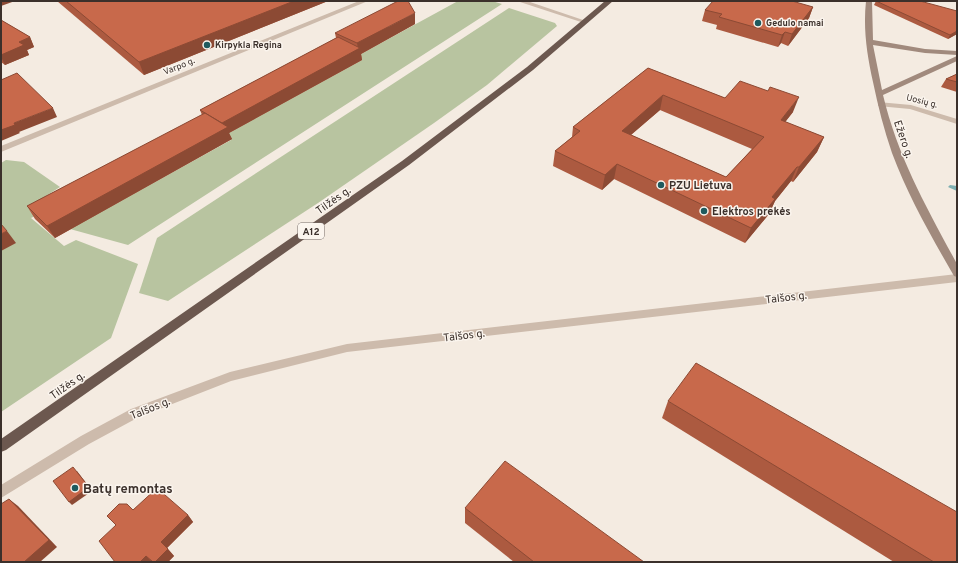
<svg xmlns="http://www.w3.org/2000/svg" width="958" height="563" font-family="Overpass,sans-serif">
<style>
.green{fill:#b8c4a0}
.lines{fill:none;stroke-linecap:round;stroke-linejoin:round}
.stream{fill:#7fb0b2;fill-rule:evenodd}
.minor{fill:#cdbbac;fill-rule:evenodd}
.secondary{fill:#a18a7d;fill-rule:evenodd}
.trunk{fill:#6c584f;fill-rule:evenodd}
.wall{fill:#ac5a40;fill-rule:evenodd}
.shaded-wall{fill:#8c4a34}
.building{fill:#c8694b;stroke:#8c4a34;fill-rule:evenodd}
.poi-dot{fill:#1f5a5e;stroke:#fbf5ee;stroke-width:1.5}
.labels{text-anchor:middle;stroke-width:3;stroke-linejoin:round;paint-order:stroke}
.far-poi-label{font-size:9px;font-weight:bold;fill:#3b302b;stroke:#fbf5ee;text-anchor:start}
.far-street-label{font-size:9px;fill:#3b302b;stroke:#fbf5ee}
.shield{fill:#fbf5ee;stroke:#756b66;stroke-width:1}
.shield-label{font-size:10px;font-weight:bold;fill:#3b302b}
.street-label{font-size:11px;fill:#3b302b;stroke:#fbf5ee}
.poi-label{font-size:11px;font-weight:bold;fill:#3b302b;stroke:#fbf5ee;text-anchor:start}
.near-poi-label{font-size:13px;font-weight:bold;fill:#3b302b;stroke:#fbf5ee;text-anchor:start}
</style>
<rect width="100%" height="100%" fill="#f4ebe1"/>
<g class="green">
<path d="M458,1H492L502,4L128,245L70,229L231,140L225,135L362,60L359,55Z"/>
<path d="M509,8L555,23L557,26L487,85L434,123L318,203L168,301L139,293L157,238Z"/>
<path d="M6,160L24,162L60,187L35,203L43,212L31,218L64,246L76,240L138,264L111,338L1,412V163Z"/>
</g>
<g class="lines">
<path class="stream" d="M950,185L957,186V191L948,187Z"/>
<g class="minor">
<path d="M359,1H368L1,152V146Z"/>
<path d="M517,1H527L589,22L584,23Z"/>
<path d="M878,102L911,105L957,119V124L910,109L878,106Z"/>
<path d="M957,274V282L347,352L231,381L139,417L89,444L1,498V485L81,436L131,409L230,372L347,344Z"/>
</g>
<path class="secondary" d="M866,1H872L873,40L925,49L957,51V55L925,53L873,45L882,90L957,56V61L883,95C898,158 927,208 957,264V277L954,276C931,236 908,196 892,153C884,130 878,106 873,82C867,55 863,29 866,1Z"/>
<path class="trunk" d="M605,1H613L533,70L409,165L6,450L1,452V439L402,161L527,67Z"/>
</g>
<g class="wall">
<path d="M57,1H328L144,75Z"/>
<path d="M876,1L957,11V34L948,39L874,5Z"/>
<path d="M813,7L809,18L788,46L781,43L778,47L716,29L717,25L702,21L705,10Z"/>
<path d="M1,20L30,37L34,47L27,50L29,55L5,65L1,62Z"/>
<path d="M415,24L361,54L362,60L229,133L232,139L55,238L35,219L27,206L202,115L200,110L336,38L335,33Z"/>
<path d="M648,68L725,98L793,112L785,122L824,137L817,152L793,182L791,181L775,201L769,214L745,243L614,179L602,190L553,166L555,151L572,137L573,127ZM660,110L752,149L726,177L631,135Z"/>
<path d="M957,74V92L941,87L946,79Z"/>
<path d="M668,401L957,562H894L662,418Z"/>
<path d="M465,508L644,562H514L465,523Z"/>
<path d="M133,510L188,515L193,522L167,548L174,556L168,562H115L116,525L107,516Z"/>
</g>
<g class="shaded-wall">
<path d="M1,1H15L1,6Z"/>
<path d="M294,1H328L144,75L139,62Z"/>
<path d="M813,7L809,18L788,46L792,34Z"/>
<path d="M415,13V24L361,54L362,60L229,133L232,139L55,238L47,226L224,129L222,123L358,49L357,43Z"/>
<path d="M957,31V34L948,39L950,35Z"/>
<path d="M785,32L781,43L778,47L782,35Z"/>
<path d="M30,37L34,47L27,50L29,55L5,65L1,57V55L19,42Z"/>
<path d="M663,95L660,110L619,145L622,131Z"/>
<path d="M799,97L793,112L775,135L781,120Z"/>
<path d="M53,108L57,117L19,132L20,133L1,141V130L14,123Z"/>
<path d="M824,137L817,152L793,182L799,167Z"/>
<path d="M617,164L614,179L602,190L605,175Z"/>
<path d="M797,167L791,181L775,201L769,214L745,243L751,228L772,197Z"/>
<path d="M7,231L16,243L1,251V234Z"/>
<path d="M77,471L92,491L72,505L69,502Z"/>
<path d="M9,499L18,506L57,547L40,562H24Z"/>
<path d="M188,515L193,522L166,549L161,542Z"/>
<path d="M168,549L174,556L168,562H155Z"/>
<path d="M146,556L152,562H140Z"/>
</g>
<g class="building">
<path d="M66,1H294L139,62Z"/>
<path d="M398,1H408L415,13L357,43L335,33Z"/>
<path d="M713,1H792L813,7L792,34L785,32L782,35L719,17L722,14L705,10Z"/>
<path d="M876,1H920L957,11V31L950,35Z"/>
<path d="M1,20L30,37L19,42L24,45L1,55Z"/>
<path d="M338,37L360,48L222,123L200,110Z"/>
<path d="M648,68L725,98L740,81L768,91L770,87L799,97L781,120L824,137L799,167H797L772,197L775,199L751,228L617,164L605,175L555,151L580,131L573,127ZM663,95L764,137L726,177L622,131Z"/>
<path d="M17,73L53,108L14,123L15,125L1,130V80Z"/>
<path d="M957,74V82L946,79Z"/>
<path d="M205,113L228,127L47,226L27,206Z"/>
<path d="M1,224L7,231L1,234Z"/>
<path d="M696,363L957,512V562H934L668,401Z"/>
<path d="M505,461L644,562H534L465,508Z"/>
<path d="M73,467L89,487L69,502L53,481Z"/>
<path d="M157,488L188,515L161,542L168,549L155,562H153L146,556L140,562H115L99,541L116,525L107,516L119,504H127L133,510Z"/>
<path d="M9,499L49,540L24,562H1V504Z"/>
</g>
<g class="poi-dot">
<circle cx="758" cy="23" r="4"/>
<circle cx="207" cy="45" r="4"/>
<circle cx="661" cy="185" r="4"/>
<circle cx="704" cy="211" r="4"/>
<circle cx="75" cy="488" r="4"/>
</g>
<g class="labels">
<g class="far-poi-label">
<text x="766" y="26">Gedulo namai</text>
<text x="215" y="48">Kirpykla Regina</text>
</g>
<g class="far-street-label">
<text transform="translate(179 66) rotate(-22)" y="3">Varpo g.</text>
<text transform="translate(922 101) rotate(14)" y="3">Uosių g.</text>
</g>
<rect class="shield" x="298" y="223" width="26" height="16" rx="3"/>
<g class="shield-label">
<text x="311" y="235">A12</text>
</g>
<g class="street-label">
<text transform="translate(904 139) rotate(71)" y="4">Ežero g.</text>
<text transform="translate(333 200) rotate(-35)" y="4">Tilžės g.</text>
<text transform="translate(786 297) rotate(-7)" y="4">Talšos g.</text>
<text transform="translate(464 335) rotate(-7)" y="4">Talšos g.</text>
<text transform="translate(67 385) rotate(-35)" y="4">Tilžės g.</text>
<text transform="translate(150 408) rotate(-22)" y="4">Talšos g.</text>
</g>
<g class="poi-label">
<text x="669" y="189">PZU Lietuva</text>
<text x="712" y="215">Elektros prekės</text>
</g>
<g class="near-poi-label">
<text x="83" y="493">Batų remontas</text>
</g>
</g>
<rect width="958" height="563" fill="none" stroke="#3b302b" stroke-width="4"/>
</svg>
